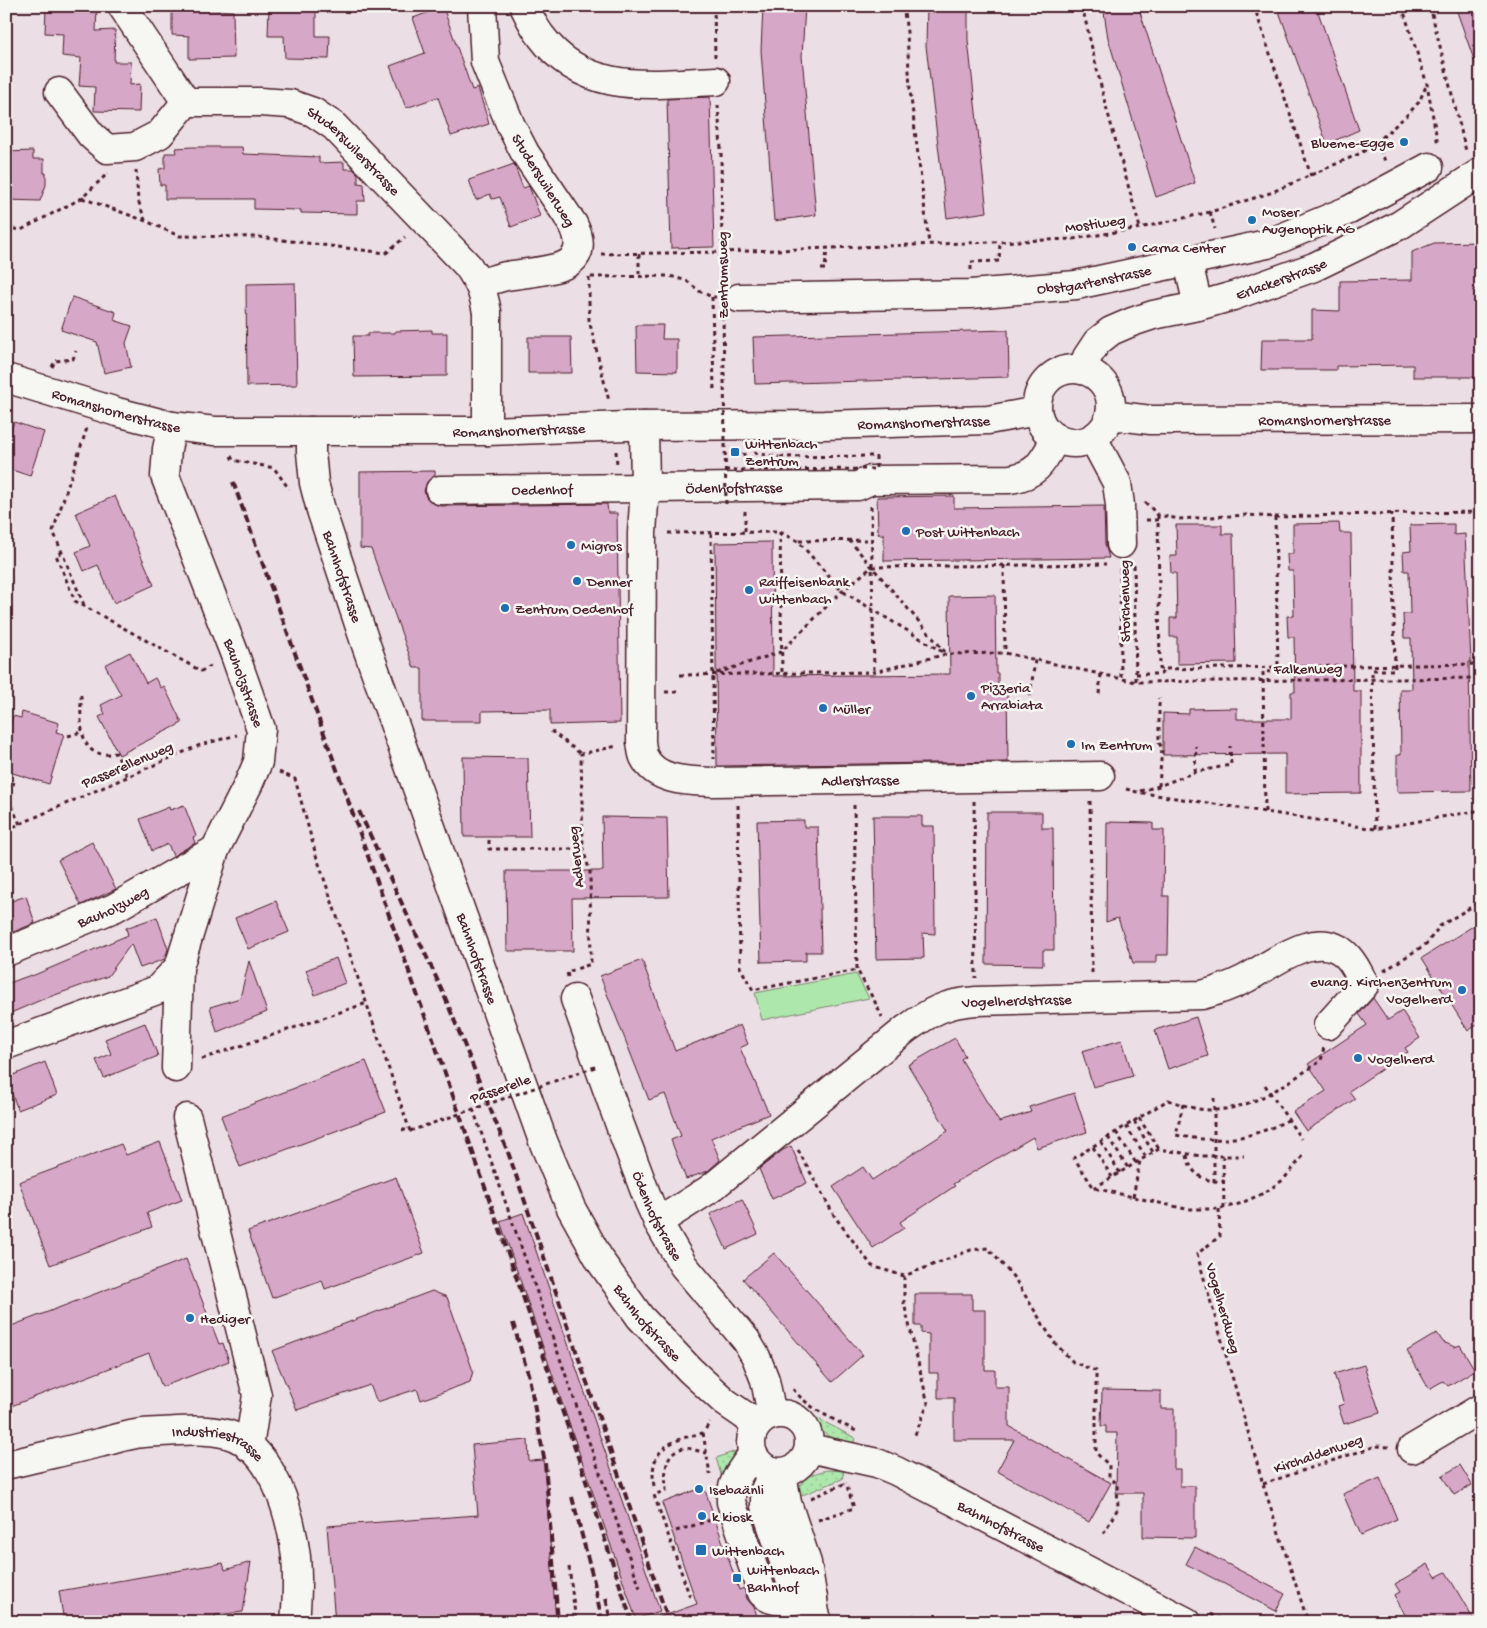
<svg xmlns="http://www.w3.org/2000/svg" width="1487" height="1628" font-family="'Gochi Hand',sans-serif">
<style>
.grass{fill:url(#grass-dots);stroke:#7c836c}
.park{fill:#ade7ac;stroke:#7c836c}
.building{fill:#d6a7c7;stroke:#4a1f2b}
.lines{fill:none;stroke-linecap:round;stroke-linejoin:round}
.minor-casing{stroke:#4a1f2b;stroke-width:31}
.major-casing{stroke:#4a1f2b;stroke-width:31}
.path{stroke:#4a1f2b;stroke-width:3;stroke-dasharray:4 4;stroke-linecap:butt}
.minor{stroke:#f6f6f2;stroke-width:28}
.major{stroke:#f6f6f2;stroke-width:28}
.rail{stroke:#4a1f2b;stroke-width:4;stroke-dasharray:8 4;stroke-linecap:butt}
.path-bridge{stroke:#4a1f2b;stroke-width:3;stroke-dasharray:4 4;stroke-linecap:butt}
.poi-dot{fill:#1f6fb2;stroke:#f6f6f2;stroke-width:2}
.labels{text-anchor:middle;stroke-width:5;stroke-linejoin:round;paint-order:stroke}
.poi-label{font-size:15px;fill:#4a1f2b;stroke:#f6f6f2;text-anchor:start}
.street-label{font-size:15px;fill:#4a1f2b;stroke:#f6f6f2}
</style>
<defs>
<pattern id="grass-dots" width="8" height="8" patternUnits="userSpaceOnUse" patternTransform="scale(1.25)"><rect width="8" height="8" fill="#ade7ac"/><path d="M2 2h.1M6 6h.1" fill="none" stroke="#96c694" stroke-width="1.8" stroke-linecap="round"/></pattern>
</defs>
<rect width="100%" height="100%" fill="#ecdee5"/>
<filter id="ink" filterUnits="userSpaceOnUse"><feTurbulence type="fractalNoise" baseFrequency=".02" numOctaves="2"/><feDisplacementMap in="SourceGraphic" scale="10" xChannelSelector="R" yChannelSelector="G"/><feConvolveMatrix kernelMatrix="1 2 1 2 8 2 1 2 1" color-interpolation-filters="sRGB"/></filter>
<g filter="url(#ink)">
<g class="grass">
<path d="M811,1415L855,1438L853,1445C830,1440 824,1436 811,1415Z"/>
<path d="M736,1451V1458L723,1481L716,1458Z"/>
<path d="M828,1470L844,1471L842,1479L800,1496H797C799,1478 812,1473 828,1470Z"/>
</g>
<path class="park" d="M856,974L869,998L762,1020L755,993Z"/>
<g class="building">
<path d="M172,6H200V9L233,11L234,58L189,59V36L172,35Z"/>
<path d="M269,6H295V8L316,10V36H330L329,59L285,58L284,36H268Z"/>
<path d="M763,6H805L802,56L816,215L774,221L761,51Z"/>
<path d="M927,6H968V40L987,212L947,218L926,46Z"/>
<path d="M1103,6H1138L1195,183L1156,197L1108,38Z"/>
<path d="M1277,6H1316L1359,130L1327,144Z"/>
<path d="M1455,6H1481V71H1478Z"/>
<path d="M443,7L472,90L478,88L489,124L451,136L438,97L406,108L390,66L425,53L413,18Z"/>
<path d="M46,8H97L96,31L115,30L114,62H131L130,85L140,84L139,112L94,111L95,87L79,86L81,58L62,56L63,34L45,33Z"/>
<path d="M710,97L714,247L671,248L667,99Z"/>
<path d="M192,147H242L243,154L319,157V163L344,162V169H353L358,174V183L364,184L365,201H357V214L301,213V210L254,209V199H165V185H160L159,169L165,168V153H177L176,148Z"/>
<path d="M33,151V159H44V173H46V185L40,201L6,200V152Z"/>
<path d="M514,164L523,188L529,186L530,189L540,216L511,227L500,197L492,199L490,194L476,200L469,180Z"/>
<path d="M1481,242V377H1413V365L1336,366V370H1261L1262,339H1312V310L1340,311V281L1412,280V252L1434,243Z"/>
<path d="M295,283L297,385L247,386L246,284Z"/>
<path d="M72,297L116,312L114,320L132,326L126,343L131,367L104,373L97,342L61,330Z"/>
<path d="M636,325H663L662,339H677V372L637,371Z"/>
<path d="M432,330V333H447V376L354,377L353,336H368V333H395V331Z"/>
<path d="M1008,330L1009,377L755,384L753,337Z"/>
<path d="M528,337H571L572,373H528Z"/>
<path d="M14,422L44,432L30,476L6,468V445Z"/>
<path d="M435,471V476L427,482L424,491L426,497L432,503L440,506L607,504L608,513H617L620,723L550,725V710L482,711V721H422V668H414L371,549L360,548V472Z"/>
<path d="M115,496L154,585L114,603L98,565L84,571L76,552L90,546L76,513Z"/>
<path d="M954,496V508L1104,506L1105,544L1109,558L884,561V534H878L877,497Z"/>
<path d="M1339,523L1340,533H1351L1353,691H1361V793L1285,794V754L1163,755V713L1189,714V709L1237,708V719H1291V692H1295L1294,637H1288L1287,616H1294L1293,571H1288L1287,554H1293V524Z"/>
<path d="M1454,524V535L1465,534L1471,662H1469L1471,791L1397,792V755H1401L1400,689H1412L1411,638H1404L1403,614H1410L1409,571H1404L1403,552L1411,551L1410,525Z"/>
<path d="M1176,525H1222V534H1233L1236,663L1177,664V637H1170V618H1177L1176,573H1171L1170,556H1177Z"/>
<path d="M772,542L773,676L950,674L949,596L995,595L996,673H998V688H1007L1008,762L717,766L715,543Z"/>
<path d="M130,652L146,683L155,678L161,688L164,686L182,723L119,755L99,717L105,714L101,705L121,695L105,665Z"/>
<path d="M22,712L59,723L56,732L64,734L49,784L6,771V737L13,716L21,718Z"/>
<path d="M463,757L528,758L530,837H464Z"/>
<path d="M184,805L196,836L193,837L195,843L173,856L168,844L152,851L140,819L169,807L170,810Z"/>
<path d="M987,812H1042V828H1053L1054,950H1043V965L986,964Z"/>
<path d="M873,816H922V826H934L935,934L923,933L924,958L876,959Z"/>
<path d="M602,817L667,818L669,897L572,898L573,951H507L506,871H603Z"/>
<path d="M804,820V827H818L821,952H806V961L761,962L757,821Z"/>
<path d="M1107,822L1153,823V830H1164L1163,896H1169L1168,955H1156V963H1133L1118,918L1106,922Z"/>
<path d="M92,842L116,889L81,905L58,860Z"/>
<path d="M26,896L35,923L6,935V903Z"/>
<path d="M276,901L289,932L248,949L235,918Z"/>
<path d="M157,917L168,949L166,955L164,956L165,959L140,968L131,944L108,976L41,1000L6,1015V984L31,975L32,976L128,935L126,928Z"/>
<path d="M1481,921V1022L1468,1031L1422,958Z"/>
<path d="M336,958L345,983L315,995L306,970Z"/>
<path d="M642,960L675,1051L740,1025L748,1044L740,1048L769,1114L711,1138L720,1160L708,1171L686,1179L671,1140L681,1136L665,1094L649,1100L600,976Z"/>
<path d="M249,961L267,1012L217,1032L210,1007L240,998Z"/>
<path d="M1373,998L1388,1020L1402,1011L1420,1038L1405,1048L1408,1052L1349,1091L1355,1099L1306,1131L1293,1112L1326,1091L1308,1064L1367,1025L1359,1014Z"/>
<path d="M1196,1017L1208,1056L1168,1069L1155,1030Z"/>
<path d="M145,1023L158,1056L104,1078L96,1060L111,1054L105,1039Z"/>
<path d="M955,1038L965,1056L961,1059L999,1122L1031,1112L1029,1107L1074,1093L1087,1132L1037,1148L1033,1137L953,1184L955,1186L900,1222L904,1228L873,1248L833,1187L863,1167L872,1180L948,1131L908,1065Z"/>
<path d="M1122,1040L1133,1076L1093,1087L1082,1051Z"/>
<path d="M366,1061L386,1112L240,1167L221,1116Z"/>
<path d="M45,1062L57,1095L18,1110L6,1078Z"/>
<path d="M160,1142L182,1200L147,1213L152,1227L50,1265L19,1182L121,1144L126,1155Z"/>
<path d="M791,1146L807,1183L772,1199L759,1169L783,1150Z"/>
<path d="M396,1177L424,1253L325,1289L322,1280L272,1298L248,1231Z"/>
<path d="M742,1199L758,1234L726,1249L710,1214Z"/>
<path d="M523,1213L660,1611L636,1619L500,1221Z"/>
<path d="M774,1253L863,1355L832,1382L743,1279Z"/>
<path d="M186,1259L219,1344L223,1343L229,1361L162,1387L149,1353L6,1408V1328Z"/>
<path d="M432,1291L447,1297L473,1371L470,1382L421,1400L417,1389L377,1402L370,1385L297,1410L272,1351Z"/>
<path d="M915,1294H972V1310H985V1370H995V1387H1009V1426L1111,1483L1089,1522L997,1471L1014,1440H954V1398H938V1373H929V1334L921,1333V1326H915Z"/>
<path d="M1437,1333L1443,1342L1455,1347L1460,1345L1475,1370L1448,1386L1443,1381L1429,1389L1407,1351Z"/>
<path d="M1364,1365L1380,1413L1344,1424L1338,1406L1344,1404L1334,1374Z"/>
<path d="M1102,1390L1161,1391V1409H1174V1469H1180V1486H1195V1538L1143,1537V1493H1116L1117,1433H1106V1426H1101Z"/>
<path d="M528,1440L529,1461L544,1460L556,1622H335L327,1526L478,1515L472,1445Z"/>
<path d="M1460,1465L1472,1485L1454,1495L1442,1476Z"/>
<path d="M1380,1478L1397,1519L1361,1535L1343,1494Z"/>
<path d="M704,1487L739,1590L744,1588L747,1599L754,1607L759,1622H656L655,1619L697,1604L662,1503Z"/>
<path d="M1195,1547L1285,1594L1276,1611L1186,1564Z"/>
<path d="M251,1562L243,1612L215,1615L216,1622H64L59,1591L223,1563L225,1570Z"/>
<path d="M1428,1564L1436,1577L1446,1572L1475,1622H1409L1394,1595L1400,1592L1395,1584Z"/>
</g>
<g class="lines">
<g class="minor-casing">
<g id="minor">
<path id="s1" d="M122,6L186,102H260L290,104L313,112L334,126L468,266C480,284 483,291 487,312V431"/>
<path d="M524,6C529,16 534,27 541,36C585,96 652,84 716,81"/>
<path d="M59,92L91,135L107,149L135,147L160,134L186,102"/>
<path d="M1188,262L1198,306"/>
<path d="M480,283C489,281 497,278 506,276C522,273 560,271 571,261C583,251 579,236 573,224L525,153L511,126L485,62L482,6"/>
<path id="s2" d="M739,298L971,294L1076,285L1267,244L1349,210L1429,167"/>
<path id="s3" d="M1082,370L1087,357L1097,342L1111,331L1132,322L1153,315L1198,306L1233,296L1314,267L1400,225L1481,172"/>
<path id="s4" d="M172,426L167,449L165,476L235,655L261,729L258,762L248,785L215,850L179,967L176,1068"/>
<path id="s5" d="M644,426L645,488L642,533L641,742C642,747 642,753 644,757C656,782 691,781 714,782L1100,776"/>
<path id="s6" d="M311,431V452L314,483L321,510L366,645L543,1141L571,1208L601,1262L640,1317L690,1370L725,1402L757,1424"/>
<path d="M1093,438L1117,483L1120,505L1121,544"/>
<path id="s7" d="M440,490L858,486L871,480L1010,479C1038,475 1043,461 1056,438"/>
<path id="s8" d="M6,952L114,908L215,850"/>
<path id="s9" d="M575,999L620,1125L649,1202L658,1222L683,1265L746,1340L756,1357L765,1380L772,1415"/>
<path d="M6,1045L157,990L179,967"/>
<path d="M187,1118L257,1395L249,1447"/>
<path id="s10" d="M658,1222L710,1189L906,1029C931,1011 946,1003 976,1001L1202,995C1217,991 1231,986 1245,979C1272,965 1317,926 1346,955C1354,962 1359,975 1365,984L1328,1025"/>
<circle cx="780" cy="1443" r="29"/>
<path id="s11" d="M809,1448L877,1463L896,1471L1187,1622"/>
<path d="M1412,1449L1481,1408"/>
<path d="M752,1455C742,1469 730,1483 731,1502L762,1593C774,1606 798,1599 813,1598"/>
<path id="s12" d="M6,1465C37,1458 68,1450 99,1443C113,1440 129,1434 143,1433C155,1432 166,1432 178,1431C193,1430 212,1430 227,1434C273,1447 291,1515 296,1557C298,1579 297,1600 295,1622"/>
<path d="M773,1472L765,1490V1506L797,1599"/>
<path d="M782,1473L787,1503L807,1563L815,1613L818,1622"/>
</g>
</g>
<g class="major-casing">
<g id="major">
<circle cx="1074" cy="406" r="37"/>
<path id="s13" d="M6,378L117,412L172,426L215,431H487L627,426L824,425L988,420L1037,411"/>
<path id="s14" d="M1110,415L1151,420L1481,419"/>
</g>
</g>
<g class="path">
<path d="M714,6L715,57"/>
<path d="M903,6L907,32L910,90L929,244"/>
<path d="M1082,6L1104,99L1140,228"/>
<path d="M1254,6L1311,176"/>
<path d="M1402,6L1427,84L1438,145"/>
<path d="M1430,6L1466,151"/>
<path d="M718,105L721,149L722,252"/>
<path d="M1377,142L1385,161L1384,162"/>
<path d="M136,170L138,200L145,220"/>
<path d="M82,198L146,221L179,236L259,237L386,253L405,237"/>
<path d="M1210,212L1215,229"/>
<path d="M6,228L21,230L82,198L108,173"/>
<path d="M601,254L722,252L1073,239L1140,228L1210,212L1270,193L1361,153L1377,142L1407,115L1419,102L1427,84"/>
<path d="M639,254V276"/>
<path d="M821,269H825L827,248"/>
<path d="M971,270V262L999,261L1000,242"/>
<path d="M589,277V320L609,401"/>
<path d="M591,277L670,276L687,281L699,291L712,297H716"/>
<path d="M712,297L714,391"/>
<path d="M52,367L55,361L73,359L76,351"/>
<path d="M616,451L617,465"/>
<path d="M744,453V462"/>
<path d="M754,453L779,457"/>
<path d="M231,456L233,460L274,468L289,489"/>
<path d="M1145,502L1158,515L1179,519L1246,515L1275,517L1408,513L1481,512"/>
<path d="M871,506L874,672"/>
<path d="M745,511V532"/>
<path d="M1158,515L1160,669L1481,664"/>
<path d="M1275,517L1278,667"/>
<path d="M1146,520H1158"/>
<path d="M780,532L782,673"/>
<path d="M668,533L780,532L798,541L842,591L946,654"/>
<path d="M711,533L714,759"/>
<path d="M849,540L945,652"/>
<path d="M799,541L872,540"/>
<path d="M62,552L56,555L75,601L201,671L211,666"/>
<path d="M1004,565L1005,653"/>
<path d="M1134,565L1136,682"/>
<path d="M1120,569L1121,678"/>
<path d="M84,605L53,531L87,428"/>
<path d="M717,673L781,652L842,591L872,567L1106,564"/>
<path d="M1136,674H1161L1164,669"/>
<path d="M680,675L874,672L947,654L1005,653L1136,682L1481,678"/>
<path d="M665,692H680"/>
<path d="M1099,694L1101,674"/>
<path d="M81,695C81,720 76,762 116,753L127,776"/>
<path d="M1030,696L1035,660"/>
<path d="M551,731L581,754"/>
<path d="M68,736L81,732"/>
<path d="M279,772L295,779L316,855L410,1131L399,1129"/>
<path d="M1195,772L1196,746"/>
<path d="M1159,786L1162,748L1159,743V698"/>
<path d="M1126,789L1137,792L1375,829L1481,810"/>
<path d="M1140,791L1159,786L1195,772L1231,765L1230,746"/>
<path d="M8,799L20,824"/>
<path d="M7,800L14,782"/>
<path d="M974,801L976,978"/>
<path d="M1090,801L1092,973"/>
<path d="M738,805L740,967L753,990L857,970"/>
<path d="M854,805L857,970L875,1002L882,1017"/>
<path d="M1265,812L1263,672L1285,671L1287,667"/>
<path d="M1375,829L1372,670H1395L1392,513"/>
<path d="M6,830L200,745L237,735"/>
<path d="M489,840V849H583"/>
<path d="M1384,971L1426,944L1440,926L1481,901"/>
<path d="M568,977L567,972L591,964L590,872L583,849L581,754L617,746"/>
<path d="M202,1059L367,1003"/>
<path d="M1265,1085L1301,1139"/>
<path d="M1214,1098V1182"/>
<path d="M1183,1104L1176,1135C1217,1144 1251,1139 1288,1120"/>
<path d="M473,1109L640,1588"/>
<path d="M1139,1118L1159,1149"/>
<path d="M1134,1121L1153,1152"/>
<path d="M1126,1126L1146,1157"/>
<path d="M1116,1132L1136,1163"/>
<path d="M1108,1137L1128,1168"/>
<path d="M1101,1142L1120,1173"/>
<path d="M1093,1147L1112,1177"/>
<path d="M798,1150L835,1217L872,1266L904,1276L971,1250L988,1248L1015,1279L1054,1342L1073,1362L1096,1371V1453L1109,1465V1478L1117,1484L1118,1508L1102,1536"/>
<path d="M1187,1155C1190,1174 1205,1183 1224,1181"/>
<path d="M1223,1156L1224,1208"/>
<path d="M1303,1156L1283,1180L1264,1193L1239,1204L1219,1209H1186L1094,1188L1074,1158L1168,1100C1178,1103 1188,1107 1198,1109C1246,1116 1283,1085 1321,1061L1324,1047"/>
<path d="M1094,1188L1159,1149L1201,1156H1244"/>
<path d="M1133,1197L1140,1161"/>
<path d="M1219,1209L1220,1236L1197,1254L1263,1484L1308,1622"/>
<path d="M904,1276V1303L928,1404L914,1437"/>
<path d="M793,1389C809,1409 833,1419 856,1431"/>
<path d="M703,1433L710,1474"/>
<path d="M1263,1484L1376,1446L1389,1447"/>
<path d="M654,1486C648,1448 671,1440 703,1433L710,1422"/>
<path d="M811,1498L846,1483"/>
<path d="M818,1520L854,1508L846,1483"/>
<path d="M676,1531L711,1520"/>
<path d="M569,1567L576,1622"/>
<path d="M690,1597L654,1495L666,1490C665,1474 663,1448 687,1448C693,1449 700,1452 707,1453"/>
<path d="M1210,1614L1225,1622"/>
<path d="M896,1622L915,1615L917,1622"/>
</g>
<use href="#minor" class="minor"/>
<use href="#major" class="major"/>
<g class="rail">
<path d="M233,482C351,807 468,1133 579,1460C597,1514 614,1568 632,1622"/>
<path d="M359,811L442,990L509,1155L669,1622"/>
<path d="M513,1323L529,1377L545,1463L558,1622"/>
<path d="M572,1497L594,1582L602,1622"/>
<path d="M606,1598L611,1622"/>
</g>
<g class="path-bridge">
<path d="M722,252L726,504"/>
<path d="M725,470L876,469V456L779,457"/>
<path d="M410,1131L598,1066"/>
</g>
</g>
</g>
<g class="poi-dot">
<circle cx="1404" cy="142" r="5"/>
<circle cx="1252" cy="220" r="5"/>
<circle cx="1132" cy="247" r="5"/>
<rect x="730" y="447" width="10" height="10" rx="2.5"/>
<circle cx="906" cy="531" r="5"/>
<circle cx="571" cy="545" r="5"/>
<circle cx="577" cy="581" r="5"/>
<circle cx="749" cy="590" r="5"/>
<circle cx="505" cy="608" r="5"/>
<circle cx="971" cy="696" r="5"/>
<circle cx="823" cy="708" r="5"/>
<circle cx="1071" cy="744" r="5"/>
<circle cx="1462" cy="990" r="5"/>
<circle cx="1358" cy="1058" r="5"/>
<circle cx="190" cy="1318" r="5"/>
<circle cx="699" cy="1489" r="5"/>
<circle cx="702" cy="1516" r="5"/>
<rect x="695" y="1544" width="12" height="12" rx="2.5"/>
<rect x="732" y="1573" width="10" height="10" rx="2.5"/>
</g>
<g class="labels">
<g class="poi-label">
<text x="1394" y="147" text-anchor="end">Blueme-Egge</text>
<text x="1262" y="216">Moser<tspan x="1262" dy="17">Augenoptik AG</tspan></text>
<text x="1142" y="252">Carna Center</text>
<text x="745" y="448">Wittenbach<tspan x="745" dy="17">Zentrum</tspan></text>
<text x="916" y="536">Post Wittenbach</text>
<text x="581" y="550">Migros</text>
<text x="587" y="586">Denner</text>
<text x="759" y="586">Raiffeisenbank<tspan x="759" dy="17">Wittenbach</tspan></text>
<text x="515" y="613">Zentrum Oedenhof</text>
<text x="981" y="692">Pizzeria<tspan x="981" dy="17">Arrabiata</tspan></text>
<text x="833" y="713">Müller</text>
<text x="1081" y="749">Im Zentrum</text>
<text x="1452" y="986" text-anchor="end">evang. Kirchenzentrum<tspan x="1452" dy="17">Vogelherd</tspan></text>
<text x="1368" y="1063">Vogelherd</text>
<text x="200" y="1323">Hediger</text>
<text x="709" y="1494">Isebaänli</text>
<text x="712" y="1521">k kiosk</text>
<text x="712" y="1555">Wittenbach</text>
<text x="747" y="1574">Wittenbach<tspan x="747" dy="17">Bahnhof</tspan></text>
</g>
<g class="street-label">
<text dy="5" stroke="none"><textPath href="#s1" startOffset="300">Studerswilerstrasse</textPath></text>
<text transform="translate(544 180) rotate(58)" y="5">Studerswilerweg</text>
<text transform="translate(1095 223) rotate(-8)" y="5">Mostiweg</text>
<text transform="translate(722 275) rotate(-91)" y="5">Zentrumsweg</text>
<text dy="5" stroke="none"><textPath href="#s3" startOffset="228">Erlackerstrasse</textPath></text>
<text dy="5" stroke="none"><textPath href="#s2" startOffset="356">Obstgartenstrasse</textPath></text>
<text dy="5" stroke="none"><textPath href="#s13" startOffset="115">Romanshornerstrasse</textPath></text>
<text dy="5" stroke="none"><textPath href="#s14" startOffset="215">Romanshornerstrasse</textPath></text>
<text dy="5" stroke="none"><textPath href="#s13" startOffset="925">Romanshornerstrasse</textPath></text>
<text dy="5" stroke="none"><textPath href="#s13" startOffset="520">Romanshornerstrasse</textPath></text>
<text dy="5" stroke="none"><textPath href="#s7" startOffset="294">Ödenhofstrasse</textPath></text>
<text dy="5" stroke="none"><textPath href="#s7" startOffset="102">Oedenhof</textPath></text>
<text dy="5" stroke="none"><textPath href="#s6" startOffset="150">Bahnhofstrasse</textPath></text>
<text transform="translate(1124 601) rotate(-91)" y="5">Storchenweg</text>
<text transform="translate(1308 668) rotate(-1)" y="5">Falkenweg</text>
<text dy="5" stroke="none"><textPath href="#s4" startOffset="272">Bauholzstrasse</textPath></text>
<text transform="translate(127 764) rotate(-23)" y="5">Passerellenweg</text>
<text dy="5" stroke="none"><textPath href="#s5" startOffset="556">Adlerstrasse</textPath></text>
<text transform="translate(575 857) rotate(-96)" y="5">Adlerweg</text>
<text dy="5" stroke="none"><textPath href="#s8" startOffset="116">Bauholzweg</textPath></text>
<text dy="5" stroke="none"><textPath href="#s6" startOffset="555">Bahnhofstrasse</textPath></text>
<text dy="5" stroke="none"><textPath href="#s10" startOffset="432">Vogelherdstrasse</textPath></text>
<text transform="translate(500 1088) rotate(-19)" y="5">Passerelle</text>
<text dy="5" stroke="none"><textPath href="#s9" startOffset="232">Ödenhofstrasse</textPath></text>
<text transform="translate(1224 1308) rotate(74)" y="5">Vogelherdweg</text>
<text dy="5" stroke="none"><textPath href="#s6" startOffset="960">Bahnhofstrasse</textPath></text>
<text dy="5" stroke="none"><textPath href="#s12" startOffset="219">Industriestrasse</textPath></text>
<text transform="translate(1318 1453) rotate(-19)" y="5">Kirchaldenweg</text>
<text dy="5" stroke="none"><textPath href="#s11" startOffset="209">Bahnhofstrasse</textPath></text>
</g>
</g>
<rect width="1487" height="1628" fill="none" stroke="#f6f6f2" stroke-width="25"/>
<rect x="12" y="12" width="1462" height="1603" fill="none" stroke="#4a1f2b" stroke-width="2" filter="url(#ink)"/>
</svg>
